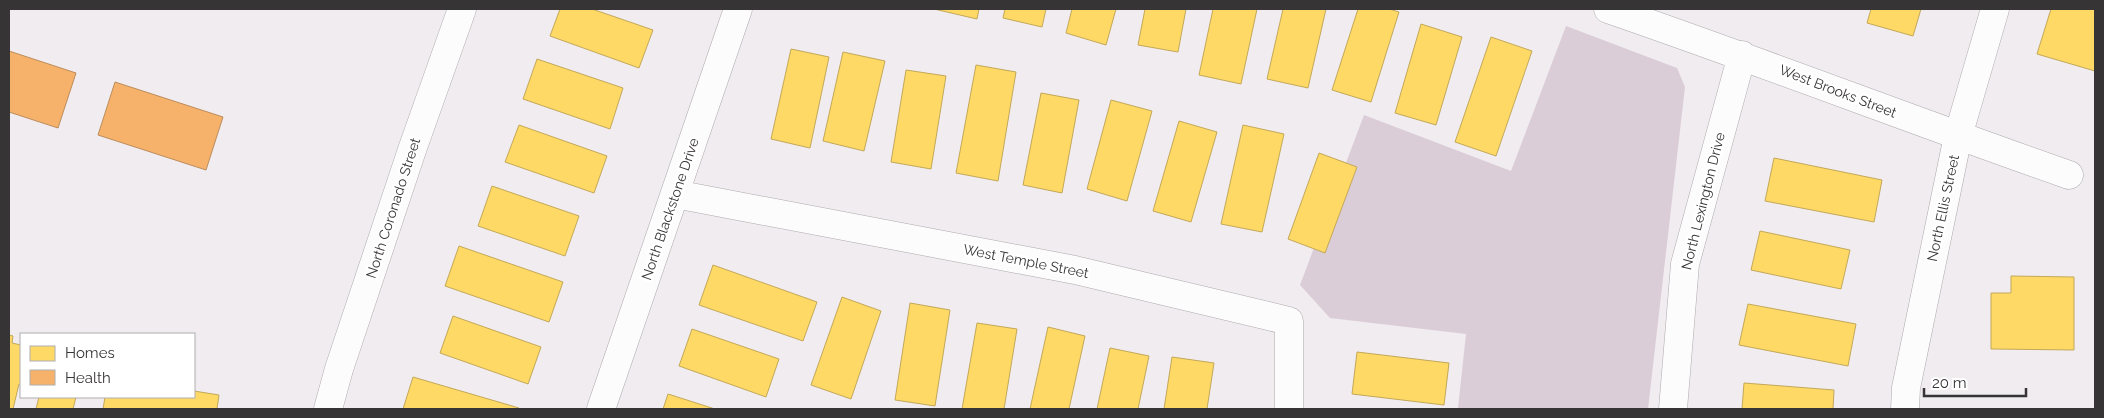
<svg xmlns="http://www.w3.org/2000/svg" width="2104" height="418" font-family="Raleway,sans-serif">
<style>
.park{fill:#dbcdd8}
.homes{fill:#ffd966;stroke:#c3a858}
.health{fill:#f6b26b;stroke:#bd8c5b}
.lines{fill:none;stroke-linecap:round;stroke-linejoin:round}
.street-casing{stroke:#ada9ac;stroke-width:29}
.street{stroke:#fdfcfd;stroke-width:28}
.labels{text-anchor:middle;stroke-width:5;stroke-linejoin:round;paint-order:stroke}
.street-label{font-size:14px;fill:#373436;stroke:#fff}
</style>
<rect width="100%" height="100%" fill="#f0ecef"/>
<path class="park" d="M1566,26L1677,68L1685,87L1648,409L1458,408L1466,334L1330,318L1300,285L1364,115L1511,171Z"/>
<g class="homes">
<path d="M560,9H592L653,30L639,68L550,36Z"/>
<path d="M934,9H979L977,19Z"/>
<path d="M1005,9H1046L1042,27L1003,18Z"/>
<path d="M1072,9H1116L1106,45L1066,33Z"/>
<path d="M1145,9H1186L1178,52L1138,45Z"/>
<path d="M1213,9H1257L1241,84L1199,75Z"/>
<path d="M1283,9H1326L1308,88L1267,79Z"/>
<path d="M1358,9H1389L1399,12L1371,102L1332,90Z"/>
<path d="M1871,9H1921L1913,36L1867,23Z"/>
<path d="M2051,9H2095V71L2037,54Z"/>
<path d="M1421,24L1462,37L1436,125L1395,113Z"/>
<path d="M1491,37L1532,51L1496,156L1455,142Z"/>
<path d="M791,49L829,57L810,148L771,139Z"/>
<path d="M843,52L885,61L864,151L823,141Z"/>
<path d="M537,59L623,88L610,129L523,99Z"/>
<path d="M976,65L1016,72L998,181L956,173Z"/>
<path d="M906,70L946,76L931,169L891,162Z"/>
<path d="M1041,93L1079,100L1062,193L1023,185Z"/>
<path d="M1111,100L1152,111L1127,201L1087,189Z"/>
<path d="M1179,121L1217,132L1191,222L1153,211Z"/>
<path d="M519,125L607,156L594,193L505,162Z"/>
<path d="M1243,125L1284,134L1262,232L1221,224Z"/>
<path d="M1319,153L1357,167L1325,253L1288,239Z"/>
<path d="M1774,158L1882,180L1874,222L1765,201Z"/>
<path d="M492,186L579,216L565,256L478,226Z"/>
<path d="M1760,231L1850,250L1841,289L1751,270Z"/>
<path d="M459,246L563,282L549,322L445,286Z"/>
<path d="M713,265L817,302L803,341L699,305Z"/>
<path d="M2011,276L2074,277V350L1991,349V293H2011Z"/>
<path d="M842,297L881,311L851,399L811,385Z"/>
<path d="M910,303L950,310L935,406L895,400Z"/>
<path d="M1748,304L1856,324L1848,366L1739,345Z"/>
<path d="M453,316L541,347L528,384L440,353Z"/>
<path d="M977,323L1017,329L1004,409H962Z"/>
<path d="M1048,327L1085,336L1069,409H1030Z"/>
<path d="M692,329L779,359L766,397L679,366Z"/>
<path d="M9,335L13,336L12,343L21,345V385L19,384L13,409H9Z"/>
<path d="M1110,348L1149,356L1138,409H1097Z"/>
<path d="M1357,352L1449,363L1444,405L1352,394Z"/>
<path d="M1172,357L1214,363L1207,409H1164Z"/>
<path d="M413,377L519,408V409H403Z"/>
<path d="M1744,383L1834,390L1833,409H1742Z"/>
<path d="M194,391L219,395L217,409H103L105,397H194Z"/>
<path d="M668,394L715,409H663Z"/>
<path d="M39,397H76L73,409H36Z"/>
</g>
<g class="health">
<path d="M9,51L76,73L58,128L9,112Z"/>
<path d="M115,82L223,117L206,170L98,135Z"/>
</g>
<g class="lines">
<g class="street-casing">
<g id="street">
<path d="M1608,9C1762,62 1915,121 2069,175"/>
<path d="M675,194L1075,270L1289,321V409"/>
<path d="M328,409L339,369L412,150L462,9"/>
<path d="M601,409L738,9"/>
<path d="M1673,409L1685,264L1742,55"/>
<path d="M1905,409L1906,388L1958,136L1995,9"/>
</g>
</g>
<use href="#street" class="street"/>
</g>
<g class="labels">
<g class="street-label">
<text transform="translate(1838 91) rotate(21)" y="5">West Brooks Street</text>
<text transform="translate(1703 201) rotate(-76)" y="5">North Lexington Drive</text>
<text transform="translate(393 208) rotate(-72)" y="5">North Coronado Street</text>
<text transform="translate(1943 208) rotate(-78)" y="5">North Ellis Street</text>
<text transform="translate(670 209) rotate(-71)" y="5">North Blackstone Drive</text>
<text transform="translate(1026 261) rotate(11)" y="5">West Temple Street</text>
</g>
</g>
<rect width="2104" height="418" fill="none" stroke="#373436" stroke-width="20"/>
<rect x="20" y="333" width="175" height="65" fill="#ffffff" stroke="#afaeaf"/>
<rect x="30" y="346" width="25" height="15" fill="#ffd966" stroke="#afaeaf"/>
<text x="65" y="358" font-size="15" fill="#373436">Homes</text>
<rect x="30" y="370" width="25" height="15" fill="#f6b26b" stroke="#afaeaf"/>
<text x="65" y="383" font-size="15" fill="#373436">Health</text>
<path d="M1924 388v8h102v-8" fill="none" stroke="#373436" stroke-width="2.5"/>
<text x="1932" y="388" font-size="15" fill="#373436" stroke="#ffffff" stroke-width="4" paint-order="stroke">20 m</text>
</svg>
